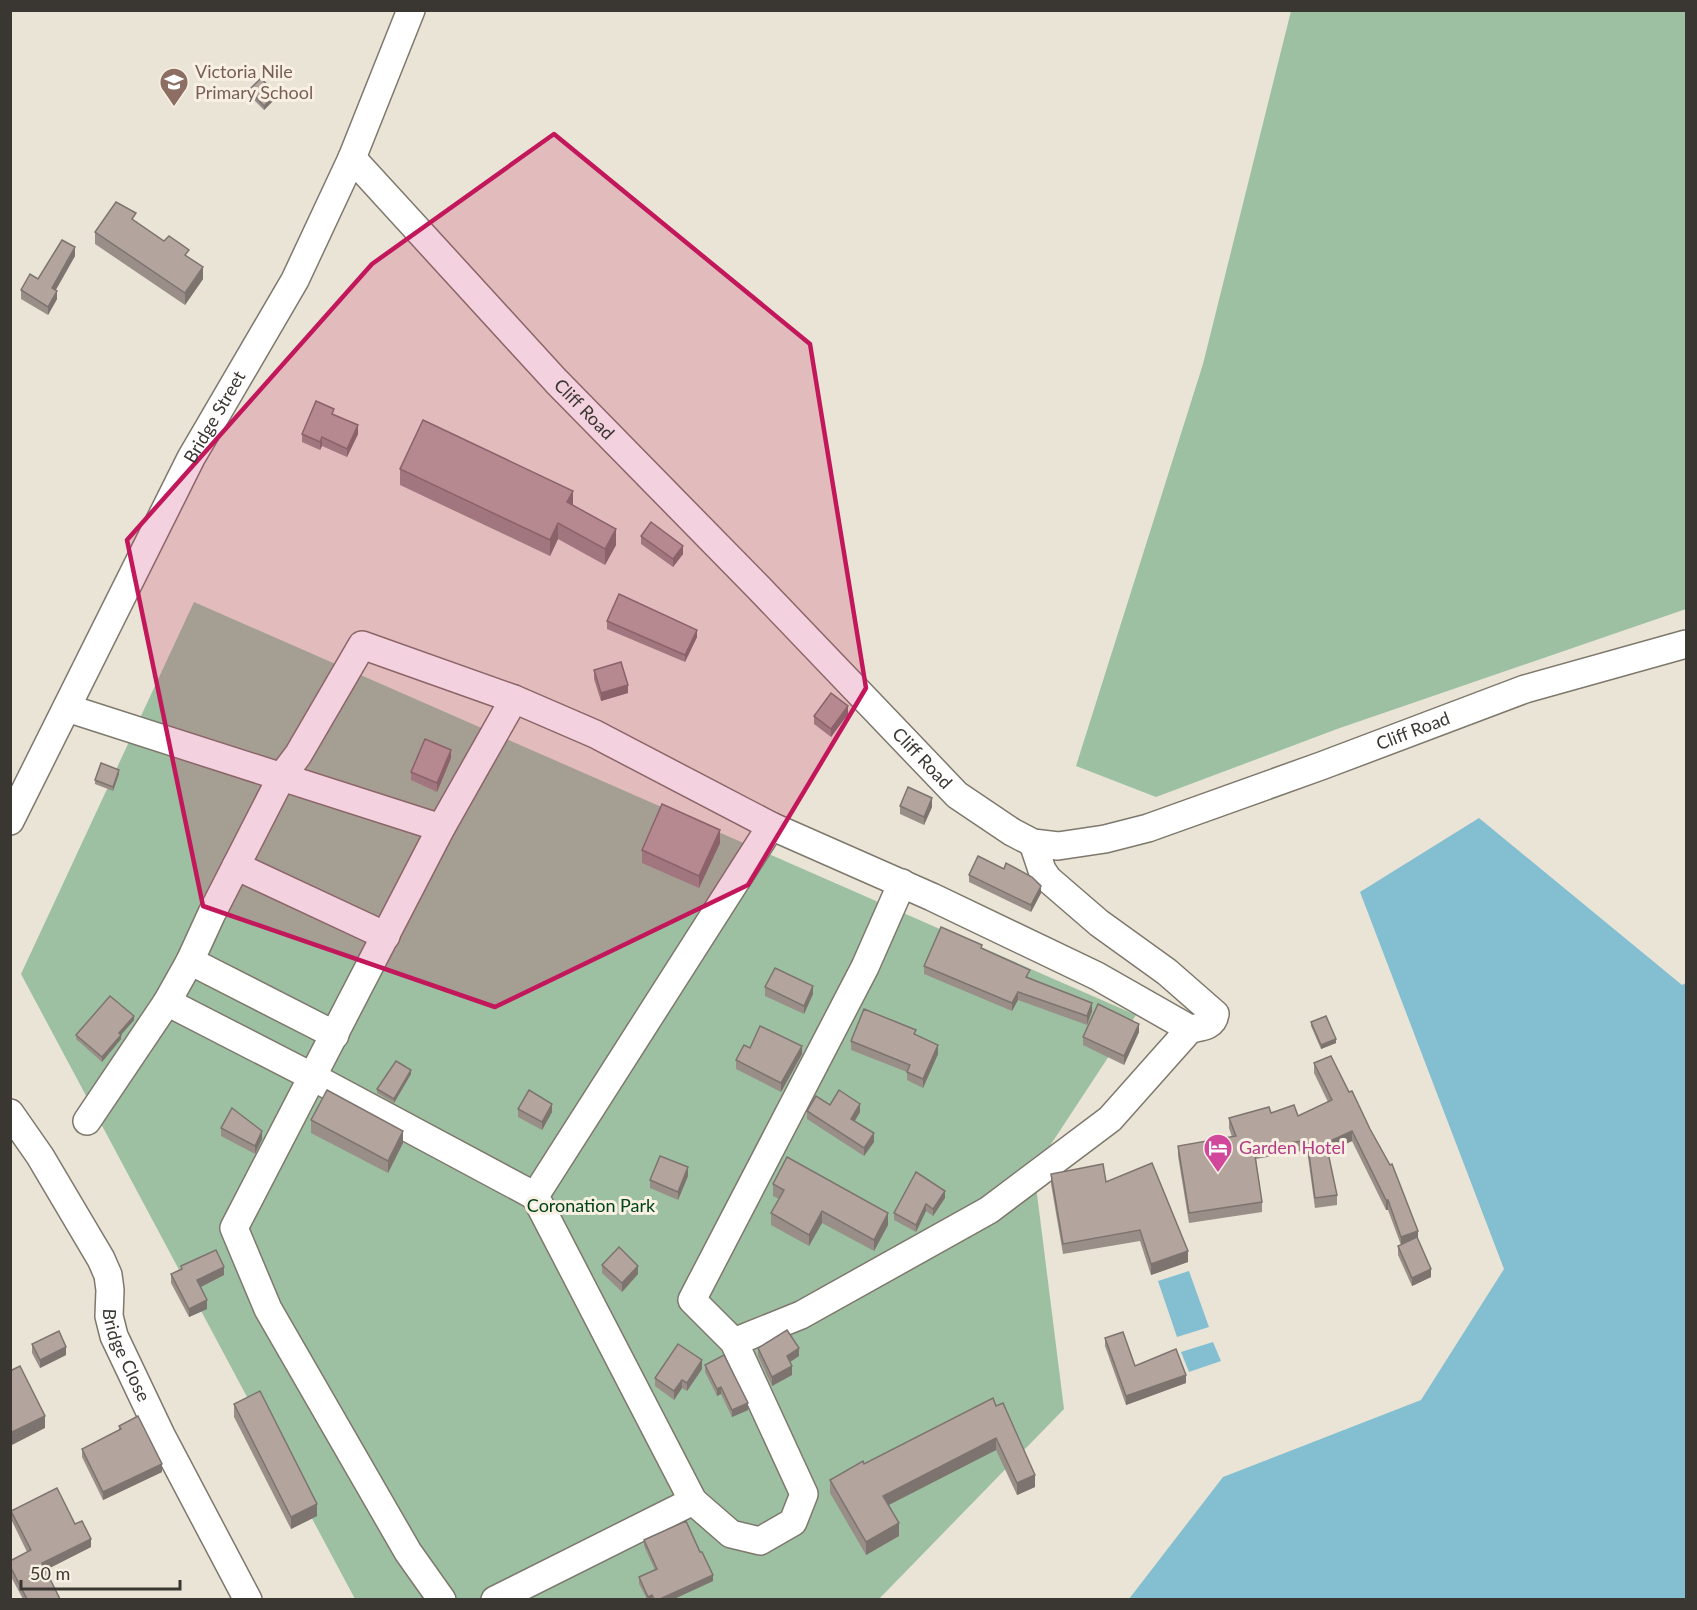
<svg xmlns="http://www.w3.org/2000/svg" width="1697" height="1610" font-family="Lato,sans-serif">
<style>
.green{fill:#9dc0a2}
.water{fill:#84bed1}
.lines{fill:none;stroke-linecap:round;stroke-linejoin:round}
.minor-casing{stroke:#7e786c;stroke-width:30}
.minor{stroke:#fff;stroke-width:27}
.wall{fill:#9a8e88}
.shaded-wall{fill:#7d746f}
.building{fill:#b3a59e;stroke:#7d746f;stroke-width:1.5}
.marked{fill:#c2185b;fill-opacity:0.2;stroke:#c2185b;stroke-width:4.5;stroke-linejoin:round}
.labels{text-anchor:middle;stroke-width:6;stroke-linejoin:round;paint-order:stroke}
.education-label{font-size:18px;fill:#785e54;stroke:#f8f1e3;text-anchor:start}
.street-label{font-size:18px;fill:#3a3732;stroke:#f8f1e3}
.hotel-label{font-size:18px;fill:#b23c85;stroke:#f8f1e3;text-anchor:start}
.park-label{font-size:18px;fill:#004318;stroke:#f8f1e3}
</style>
<rect width="100%" height="100%" fill="#eae4d6"/>
<g class="green">
<path d="M1291,11H1686V609L1337,729L1156,797L1076,766L1203,364Z"/>
<path d="M194,602L1136,1015L1034,1170L1064,1409L879,1599H355L21,974Z"/>
</g>
<g class="water">
<path d="M1479,818L1682,985L1686,983V1599H1129L1223,1477L1421,1400L1504,1269L1360,892Z"/>
<path d="M1189,1271L1209,1327L1177,1337L1158,1281Z"/>
<path d="M1213,1342L1221,1361L1189,1372L1181,1352Z"/>
</g>
<g class="lines">
<g class="minor-casing">
<g id="minor">
<path id="s1" d="M352,158L556,381L759,588L957,795L1012,832L1033,843L1058,846L1105,839L1148,828L1321,766L1525,689L1686,644"/>
<path d="M67,708L441,828"/>
<path id="s2" d="M10,821L191,458L295,280L352,158L411,10"/>
<path d="M1033,843L1042,870L1048,879L1099,923L1167,972L1215,1014C1213,1027 1201,1027 1190,1029"/>
<path d="M236,866L386,936"/>
<path d="M190,961L335,1035"/>
<path d="M167,1002L313,1077L535,1196"/>
<path id="s3" d="M10,1113L40,1156L101,1259L108,1275L110,1290L109,1316L114,1336L161,1435L248,1600"/>
<path d="M87,1121L167,1002L190,961L212,913L282,776L298,755L362,645L514,699L595,734L771,826L932,897L1097,976L1190,1029L1110,1119L989,1210L801,1315L734,1342"/>
<path d="M693,1501L535,1196L771,826"/>
<path d="M442,1600L408,1552L268,1309L234,1228L441,828L514,699"/>
<path d="M495,1600L693,1501L731,1534L760,1541L793,1522L804,1494L734,1342L692,1300L865,967L902,883"/>
</g>
</g>
<use href="#minor" class="minor"/>
</g>
<g class="wall">
<path d="M249,90L276,98L264,110L249,95Z"/>
<path d="M136,221L203,279L185,305L95,244V232Z"/>
<path d="M75,256L56,290L57,299L48,315L21,299V290Z"/>
<path d="M334,415L358,434L347,457L322,446L320,450L302,442V434Z"/>
<path d="M400,469L573,505L616,545L605,565L558,539L550,556L400,485Z"/>
<path d="M641,536L683,554L673,567L641,544Z"/>
<path d="M607,621L697,637L685,662L607,629Z"/>
<path d="M594,670L628,693L601,701L594,679Z"/>
<path d="M848,714L831,737L814,724V716Z"/>
<path d="M451,758L437,792L411,780V772Z"/>
<path d="M119,774L113,791L95,784V780Z"/>
<path d="M900,806L932,807L924,825L900,814Z"/>
<path d="M720,843L699,888L642,863V850Z"/>
<path d="M969,875L1041,893L1031,912L969,882Z"/>
<path d="M982,949L1030,978L1092,1011L1087,1025L1018,1000L1012,1011L924,974V966Z"/>
<path d="M765,987L813,994L804,1014L765,996Z"/>
<path d="M134,1020L121,1035V1039L102,1062L76,1039V1035Z"/>
<path d="M1311,1022L1336,1043L1321,1049L1311,1026Z"/>
<path d="M1139,1032L1124,1065L1083,1045V1037Z"/>
<path d="M916,1035L938,1054L923,1088L907,1080V1072L851,1050V1041Z"/>
<path d="M802,1054L781,1092L736,1069V1060Z"/>
<path d="M1314,1063L1418,1240L1431,1277L1412,1286L1398,1255V1246L1401,1245L1388,1210H1386L1352,1141L1328,1152L1337,1195V1205L1315,1208L1307,1150L1256,1159L1262,1202V1212L1189,1223L1178,1156V1146L1232,1137L1229,1128V1118L1271,1113L1298,1116L1328,1102L1314,1073Z"/>
<path d="M411,1074L394,1103L377,1093V1089Z"/>
<path d="M830,1105L860,1112L855,1121L874,1142L864,1156L807,1119V1111Z"/>
<path d="M518,1109L552,1112L542,1130L518,1117Z"/>
<path d="M311,1120L403,1143L388,1173L311,1133Z"/>
<path d="M221,1128L262,1139L255,1154L221,1136Z"/>
<path d="M1051,1174L1106,1182L1188,1262L1151,1275L1140,1241L1063,1254L1051,1184Z"/>
<path d="M688,1176L678,1200L650,1188V1180Z"/>
<path d="M773,1184L888,1225L874,1251L822,1223L809,1246L771,1225V1213L779,1199L773,1196Z"/>
<path d="M945,1198L933,1216L926,1211L916,1232L894,1220V1213Z"/>
<path d="M602,1265L638,1274L622,1292L602,1273Z"/>
<path d="M181,1266L224,1275L200,1287L207,1309L189,1317L171,1283V1274L181,1269Z"/>
<path d="M1105,1338L1135,1366L1186,1383L1126,1405L1105,1346Z"/>
<path d="M32,1344L66,1355L40,1368L32,1353Z"/>
<path d="M758,1348L799,1356L790,1362L792,1375L772,1386L758,1356Z"/>
<path d="M705,1365L748,1410L732,1417L721,1394L717,1396L705,1372Z"/>
<path d="M702,1369L687,1391L682,1388L674,1400L655,1386V1378Z"/>
<path d="M993,1398L1035,1487L1017,1495L996,1450L888,1505L899,1536L866,1555L830,1493V1480L864,1464Z"/>
<path d="M234,1404L317,1516L291,1529L234,1417Z"/>
<path d="M119,1426L162,1472L103,1500L82,1457V1449L119,1430Z"/>
<path d="M11,1511L75,1524L91,1547L45,1570L60,1599H23L10,1575V1561L27,1552L11,1519Z"/>
<path d="M644,1540L713,1581L674,1599H647L639,1584V1577L655,1570L644,1546Z"/>
</g>
<g class="shaded-wall">
<path d="M276,94V98L264,110V106Z"/>
<path d="M75,247V256L52,296V288Z"/>
<path d="M203,267V279L185,305V293Z"/>
<path d="M57,291V299L48,315V307Z"/>
<path d="M358,425V434L347,457V449Z"/>
<path d="M322,437V446L320,450V442Z"/>
<path d="M573,491V507L567,502Z"/>
<path d="M558,523V539L550,556V540Z"/>
<path d="M616,529V545L605,565V549Z"/>
<path d="M683,546V554L673,567V559Z"/>
<path d="M697,630V637L685,662V655Z"/>
<path d="M628,685V693L601,701V693Z"/>
<path d="M848,706V714L831,737V729Z"/>
<path d="M451,750V758L437,792V783Z"/>
<path d="M119,770V774L113,791V787Z"/>
<path d="M932,798V807L924,825V817Z"/>
<path d="M720,830V843L699,888V876Z"/>
<path d="M1041,886V893L1031,912V905Z"/>
<path d="M813,986V994L804,1014V1006Z"/>
<path d="M1018,992V1000L1012,1011V1003Z"/>
<path d="M1092,1003V1011L1087,1025V1016Z"/>
<path d="M134,1016V1020L119,1037V1033Z"/>
<path d="M1139,1024V1032L1124,1065V1056Z"/>
<path d="M121,1035V1039L102,1062V1057Z"/>
<path d="M1336,1039V1043L1321,1049V1045Z"/>
<path d="M938,1045V1054L923,1088V1079Z"/>
<path d="M802,1046V1054L781,1092V1083Z"/>
<path d="M411,1070V1074L394,1103V1099Z"/>
<path d="M552,1104V1112L542,1130V1122Z"/>
<path d="M860,1104V1112L851,1127V1119Z"/>
<path d="M262,1131V1139L255,1154V1146Z"/>
<path d="M403,1131V1143L388,1173V1161Z"/>
<path d="M1352,1131V1141L1326,1153V1143Z"/>
<path d="M874,1133V1142L864,1156V1148Z"/>
<path d="M688,1167V1176L678,1200V1192Z"/>
<path d="M945,1191V1198L933,1216V1209Z"/>
<rect x="1386" y="1200" width="2" height="10"/>
<path d="M926,1204V1211L916,1232V1225Z"/>
<path d="M822,1211V1223L809,1246V1235Z"/>
<path d="M888,1213V1225L874,1251V1240Z"/>
<path d="M1418,1231V1241L1401,1247V1237Z"/>
<path d="M1188,1251V1262L1151,1275V1264Z"/>
<path d="M638,1266V1274L622,1292V1283Z"/>
<path d="M224,1267V1275L197,1289V1280Z"/>
<path d="M1431,1269V1277L1412,1286V1278Z"/>
<path d="M207,1300V1309L189,1317V1309Z"/>
<path d="M66,1347V1355L40,1368V1360Z"/>
<path d="M799,1348V1356L787,1364V1356Z"/>
<path d="M702,1360V1369L687,1391V1383Z"/>
<path d="M792,1366V1375L772,1386V1377Z"/>
<path d="M1186,1375V1383L1126,1405V1396Z"/>
<path d="M682,1380V1388L674,1400V1391Z"/>
<path d="M721,1387V1394L717,1396V1389Z"/>
<path d="M748,1403V1410L732,1417V1410Z"/>
<path d="M45,1416V1428L10,1446V1433Z"/>
<path d="M996,1438V1450L883,1508V1496Z"/>
<path d="M162,1464V1472L103,1500V1492Z"/>
<path d="M1035,1475V1487L1017,1495V1483Z"/>
<path d="M317,1504V1516L291,1529V1517Z"/>
<path d="M899,1523V1536L866,1555V1542Z"/>
<path d="M91,1539V1547L42,1572V1563Z"/>
<path d="M713,1575V1581L674,1599H660Z"/>
<path d="M652,1595V1599H648V1597Z"/>
</g>
<g class="building">
<path d="M261,78L276,94L264,106L249,90Z"/>
<path d="M116,202L136,213L132,219L164,241L169,236L189,250L185,255L203,267L185,293L95,232Z"/>
<path d="M62,240L75,247L52,288L57,291L48,307L21,290L30,274L38,279Z"/>
<path d="M316,401L334,409L332,414L358,425L347,449L322,437L320,442L302,434Z"/>
<path d="M423,420L573,491L567,502L616,529L605,549L558,523L550,540L400,469Z"/>
<path d="M651,522L683,546L673,559L641,536Z"/>
<path d="M619,594L697,630L685,655L607,621Z"/>
<path d="M621,662L628,685L601,693L594,670Z"/>
<path d="M831,693L848,706L831,729L814,716Z"/>
<path d="M425,739L451,750L437,783L411,772Z"/>
<path d="M101,763L119,770L113,787L95,780Z"/>
<path d="M908,787L932,798L924,817L900,806Z"/>
<path d="M662,804L720,830L699,876L642,850Z"/>
<path d="M978,856L1004,869L1006,863L1032,877L1041,886L1031,905L969,875Z"/>
<path d="M941,927L982,945L981,948L1030,970L1026,977L1092,1003L1087,1016L1018,992L1012,1003L924,966Z"/>
<path d="M775,968L813,986L804,1006L765,987Z"/>
<path d="M110,996L134,1016L119,1033L121,1035L102,1057L76,1035Z"/>
<path d="M1098,1004L1139,1024L1124,1056L1083,1037Z"/>
<path d="M864,1009L916,1030L914,1034L938,1045L923,1079L907,1072L910,1065L851,1041Z"/>
<path d="M1326,1016L1336,1039L1321,1045L1311,1022Z"/>
<path d="M760,1026L802,1046L781,1083L736,1060L744,1045L750,1048Z"/>
<path d="M1331,1056L1349,1092L1352,1091L1370,1129L1390,1165L1392,1164L1418,1231L1401,1237L1388,1200H1386L1352,1131L1326,1143L1337,1195L1315,1198L1307,1140L1254,1149L1262,1202L1189,1213L1178,1146L1236,1136L1229,1118L1269,1107L1271,1113L1294,1105L1298,1116L1332,1100L1314,1063Z"/>
<path d="M396,1061L411,1070L394,1099L377,1089Z"/>
<path d="M327,1090L403,1131L388,1161L311,1120Z"/>
<path d="M529,1090L552,1104L542,1122L518,1109Z"/>
<path d="M839,1090L860,1104L851,1119L874,1133L864,1148L807,1111L816,1096L830,1105Z"/>
<path d="M232,1108L262,1131L255,1146L221,1128Z"/>
<path d="M660,1156L688,1167L678,1192L650,1180Z"/>
<path d="M787,1157L888,1213L874,1240L822,1211L809,1235L771,1213L784,1190L773,1184Z"/>
<path d="M1152,1163L1188,1251L1151,1264L1140,1230L1063,1244L1051,1174L1103,1164L1106,1182Z"/>
<path d="M916,1172L945,1191L933,1209L926,1204L916,1225L894,1213Z"/>
<path d="M1417,1237L1431,1269L1412,1278L1398,1246Z"/>
<path d="M619,1247L638,1266L622,1283L602,1265Z"/>
<path d="M216,1250L224,1267L197,1280L207,1300L189,1309L171,1274L182,1269L181,1266Z"/>
<path d="M787,1330L799,1348L787,1356L792,1366L772,1377L758,1348Z"/>
<path d="M59,1331L66,1347L40,1360L32,1344Z"/>
<path d="M1123,1332L1135,1366L1176,1349L1186,1375L1126,1396L1105,1338Z"/>
<path d="M678,1344L702,1360L687,1383L682,1380L674,1391L655,1378Z"/>
<path d="M724,1355L748,1403L732,1410L721,1387L717,1389L705,1365Z"/>
<path d="M20,1366L45,1416L10,1433V1371Z"/>
<path d="M260,1391L317,1504L291,1517L234,1404Z"/>
<path d="M993,1398L996,1406L1003,1403L1035,1475L1017,1483L996,1438L883,1496L899,1523L866,1542L830,1480L863,1461L864,1464Z"/>
<path d="M138,1416L162,1464L103,1492L82,1449L121,1429L119,1426Z"/>
<path d="M57,1488L75,1524L82,1521L91,1539L42,1563L60,1599H27L10,1566V1561L31,1550L11,1511Z"/>
<path d="M686,1521L700,1552H702L713,1575L660,1599H654L652,1595L648,1597L639,1577L657,1569L644,1540Z"/>
</g>
<path class="marked" d="M554,134L810,344L866,688L748,885L495,1007L203,906L127,540L372,264Z"/>
<defs>
<g id="school-pin" transform="scale(1.5)"><path d="M0 17L-7.5 6A9.5 9.5 0 1 1 7.5 6Z" fill="#8d6e63" stroke="#f8f1e3"/><path d="M0-5L7-2L0 1L-7-2ZM-4 1L0 2.5L4 1V4Q0 6-4 4Z" fill="#fff"/></g>
<g id="hotel-pin" transform="scale(1.5)"><path d="M0 17L-7.5 6A9.5 9.5 0 1 1 7.5 6Z" fill="#d1479c" stroke="#f8f1e3"/><path d="M-6-4.5h1.5V1H6V5H4.5V3h-9V5H-6ZM-4 0a1.8 1.8 0 1 1 3.6 0ZM.5 0V-2.5h3Q6-2.5 6 0Z" fill="#fff"/></g>
</defs>
<g fill-rule="evenodd">
<use href="#school-pin" x="174" y="82"/>
<use href="#hotel-pin" x="1218" y="1148"/>
</g>
<g class="labels">
<g class="education-label">
<text x="195" y="78">Victoria Nile<tspan x="195" dy="21">Primary School</tspan></text>
</g>
<g class="street-label">
<text dy="6" stroke="none"><textPath href="#s1" startOffset="342">Cliff Road</textPath></text>
<text dy="6" stroke="none"><textPath href="#s2" startOffset="453">Bridge Street</textPath></text>
<text dy="6" stroke="none"><textPath href="#s1" startOffset="1368">Cliff Road</textPath></text>
<text dy="6" stroke="none"><textPath href="#s1" startOffset="828">Cliff Road</textPath></text>
<text dy="6" stroke="none"><textPath href="#s3" startOffset="273">Bridge Close</textPath></text>
</g>
<g class="hotel-label">
<text x="1239" y="1154">Garden Hotel</text>
</g>
<g class="park-label">
<text x="591" y="1212">Coronation Park</text>
</g>
</g>
<rect width="1697" height="1610" fill="none" stroke="#3a3732" stroke-width="24"/>
<path d="M21 1580v9h159v-9" fill="none" stroke="#3a3732" stroke-width="3"/>
<text x="30" y="1580" font-size="18" fill="#3a3732" stroke="#f8f1e3" stroke-width="4.5" paint-order="stroke">50 m</text>
</svg>
